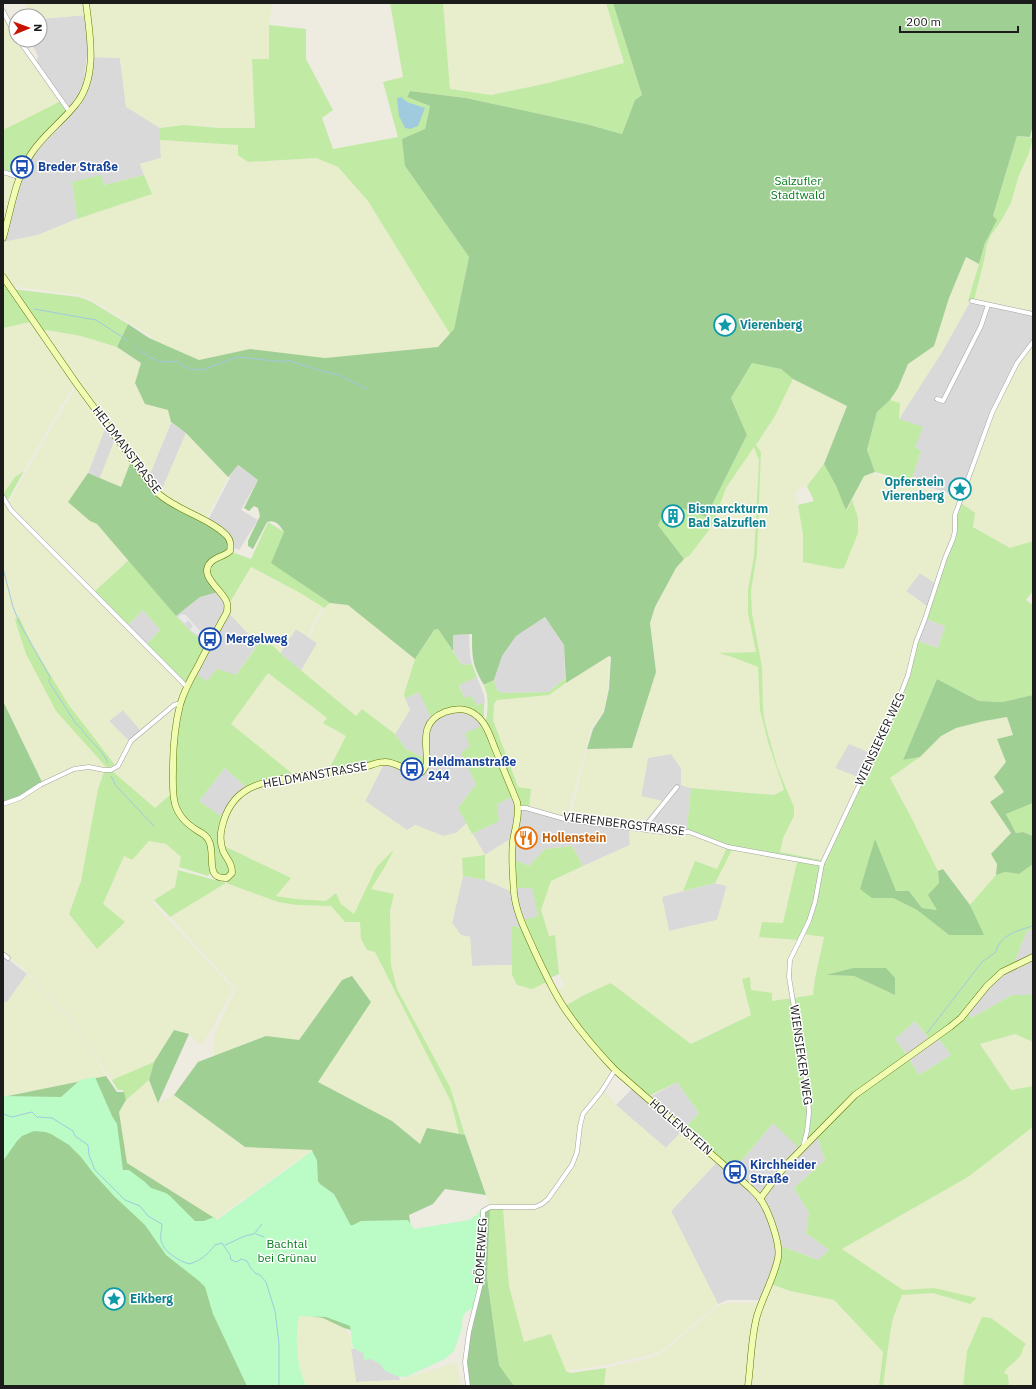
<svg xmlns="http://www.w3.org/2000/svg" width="1036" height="1389" font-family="'IBM Plex Sans',sans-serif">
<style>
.residential{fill:#dad9d9}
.farmland{fill:#e8eecb}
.grass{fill:#c1eba5;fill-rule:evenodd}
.forest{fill:#a0cf94}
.park{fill:#bbfbc6}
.parking{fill:#e8e8e8}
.water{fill:#a0cade}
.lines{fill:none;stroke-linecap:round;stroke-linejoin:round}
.stream{stroke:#a0cade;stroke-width:1}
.minor-casing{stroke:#a3a3a3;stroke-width:5}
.secondary-casing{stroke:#5e7601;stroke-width:7}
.minor{stroke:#fff;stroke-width:4}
.secondary{stroke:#f1fbb2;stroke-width:6}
.labels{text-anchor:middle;stroke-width:3;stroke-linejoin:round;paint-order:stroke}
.transit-label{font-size:12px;font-weight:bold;fill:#164399;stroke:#fff;text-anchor:start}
.park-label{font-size:12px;fill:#077d1c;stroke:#fff}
.culture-label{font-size:12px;font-weight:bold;fill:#0d838f;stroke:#fff;text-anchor:start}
.street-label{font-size:12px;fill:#1c1c1c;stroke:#fff}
.food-label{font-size:12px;font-weight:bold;fill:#c56008;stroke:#fff;text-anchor:start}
</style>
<rect width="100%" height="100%" fill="#eeebe1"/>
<g class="residential">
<path d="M86,15L89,53H87L84,79L79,93L74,102L69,107L36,64L38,56L30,40H40V19Z"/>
<path d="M94,57L120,58L126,106L160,128L161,158L140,164L144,175L104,185L72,182L77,219L38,235L4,242L21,178L31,156L44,139L72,112L91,77Z"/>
<path d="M970,302L990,307L1033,315V339L1016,362L990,414L960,496L911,482L921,451L915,447L899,419L942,352Z"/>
<path d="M171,423L186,433L160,494L148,479Z"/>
<path d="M106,426L115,439L100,478L88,473Z"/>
<path d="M237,465L258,480L241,510L258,520L239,550L232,547L207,522L230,478L228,477Z"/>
<path d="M920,573L936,584L928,607L906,591Z"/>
<path d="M218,592L224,598L226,612L208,643L191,632L176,616L200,597Z"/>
<path d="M143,610L160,630L146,645L128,625Z"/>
<path d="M228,612L258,644L236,675L207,682L196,674Z"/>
<path d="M545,617L564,645L565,678L549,692L502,693L497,690L494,680L502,656L516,636Z"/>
<path d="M926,619L945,626L938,648L918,641Z"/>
<path d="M296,629L317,643L301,671L280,653Z"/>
<path d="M469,634L470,656L472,664L462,665L453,651V635Z"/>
<path d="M477,677L484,695L485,703L477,705L464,698L459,684Z"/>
<path d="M419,692L446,713L463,711L477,717L482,726L470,746L462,753L476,784L458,808L467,823L456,833L443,836L415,825L408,831L365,801L384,764L419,775L426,771L429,763L426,759L406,749L395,734L410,710L405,699Z"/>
<path d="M123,710L141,731L129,741L109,721Z"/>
<path d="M849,743L873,754L860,778L835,768Z"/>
<path d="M671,754L681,768V785L691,788L687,830H661L640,827L662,801L641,797L648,758Z"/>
<path d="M225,768L246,787L235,797L221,816L199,801Z"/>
<path d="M514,796L517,813L512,838L485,855L472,834L498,821L497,804Z"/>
<path d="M525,809L568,821L629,828L630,845L583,866L572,846L545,849L529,866L515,860V843L520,811Z"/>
<path d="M463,876L485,880L513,892L516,888H532L538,916L523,928L512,927V965L472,966L470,937L461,935L452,923Z"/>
<path d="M715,883L727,886L717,920L669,931L661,897Z"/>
<path d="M1033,929V955L1014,963L1027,931Z"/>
<path d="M3,955L27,974L7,1002H3Z"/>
<path d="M1033,959V995H1012L971,1018L968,1013L978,1000L1003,974Z"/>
<path d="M915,1021L930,1040L907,1055L895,1039Z"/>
<path d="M938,1038L951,1055L919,1075L909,1059Z"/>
<path d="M677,1082L699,1113L666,1148L616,1105L633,1088L646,1099Z"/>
<path d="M773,1123L802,1150L817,1136L825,1160L794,1188L809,1213L806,1233L829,1250L818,1260L781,1246L764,1199L733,1171Z"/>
<path d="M717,1162L756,1197L767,1218L777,1246V1257L761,1300H727L718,1304L671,1211Z"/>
<path d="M351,1349H392L400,1380L356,1382Z"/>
</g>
<g class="farmland">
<path d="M25,3H85L86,15L40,19V16H29Z"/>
<path d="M90,3H272L269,25V59H252L255,128H219L184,125L160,128L126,107L120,58L94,57Z"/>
<path d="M443,3H606L624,63L548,83L491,95L450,90Z"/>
<path d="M3,14L16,38V40H18L61,101L3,130Z"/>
<path d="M1033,137V311L988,304L973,300L984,261L987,244L991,235L1001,221L1011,203L1018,178L1029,153Z"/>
<path d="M160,140L238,145L248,162L316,158L338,167L368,201L450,334L438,347L325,358L250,349L199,360L155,341L151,336L91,299L80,295L11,286L3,271L4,242L38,235L77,219L152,194L140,164L161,158Z"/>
<path d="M3,174L15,178L16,182L3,234Z"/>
<path d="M966,257L979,264L968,301L970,302L942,352L899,419L900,403L890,400L898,388L908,364L934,346L949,298Z"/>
<path d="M30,322L74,384L24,471L15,477L3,494V328Z"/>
<path d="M47,330L81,336L117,347L141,363L135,383L145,404L168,410L171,422L148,479L43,332Z"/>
<path d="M1033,345V541L1010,548L973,526L961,503L993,414L1019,363Z"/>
<path d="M793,379L847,406L824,464L807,486L795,491L803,535V562L839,569L844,568L858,518L852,500L864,476L871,473L959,499L952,538L936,584L920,573L906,591L928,607L907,674L894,708L873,754L849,744L835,768L860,778L821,860L780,852L783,838L794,807L778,769L765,723L752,613L751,591L757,554L761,453L756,445L775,416Z"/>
<path d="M76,386L106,426L88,473L69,502L90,521L97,524L129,560L95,591L12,509L9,502Z"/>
<path d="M186,433L228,477L205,521L160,494Z"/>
<path d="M115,439L131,461L121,487L100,478Z"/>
<path d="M754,446L759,460L754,556L748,590V613L756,652L721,653L758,667L760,710L768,742L784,790L774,795L763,794L691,788L681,785V768L671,754L648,758L641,796L662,801L640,827L570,819L587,749L633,748L656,672L650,623L655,607L676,568L684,559L690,555L712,526L726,488Z"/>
<path d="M3,499L105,607L185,688L180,701L174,703L141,731L123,710L109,721L129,741L117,765L107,769L80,766L72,768L42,782L3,699Z"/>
<path d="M251,567L302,594L322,607L307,636L296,629L280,653L264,636L258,644L228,612L229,604Z"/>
<path d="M330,603L348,605L415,659L404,694L405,699L410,710L395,734L362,709L356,716L301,671L317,643L309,638L324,608Z"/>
<path d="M609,656L608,689L603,712L591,729L567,818L529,808L518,787L493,720L494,704L497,700L549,695Z"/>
<path d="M268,673L327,718L324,723L346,736L328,771L294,775L230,724Z"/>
<path d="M174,706L178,707L171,794L155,808L112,771L118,767L132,742Z"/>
<path d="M1007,717L1013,735L1006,762L1004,792L990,802L1011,833L992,854L997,864L996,875L970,905L944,869L938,871L910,815L890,778L920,757L941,736L956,728L984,721Z"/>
<path d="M384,764L365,801L407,830L415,825L443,836L456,833L467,823L485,855L512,838L513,892L485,880V856L462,858L463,876L452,923L461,935L470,937L472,966L512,965V975L547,982L612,1071L599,1092L582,1114L576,1152L571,1165L547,1198L541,1203L529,1206H489L450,1087L397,989L391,965L390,911L394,894L371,889L386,865L393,850L376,868L355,915L341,904L326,901L296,899L276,896L291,878L224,846L223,837L227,817L233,807L244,794L261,785Z"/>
<path d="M88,768L104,772L98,789L81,881L69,914L103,904L124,856L132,860L149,841L166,844L181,857L175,887L152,902L233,989L202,1046L189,1034L174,1030L154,1062L112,1080L68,1016L22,967L3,953V805L73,770Z"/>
<path d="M629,828L688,833L727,848L717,869L695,861L683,891L662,897L669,931L717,920L727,886L715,883L732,850L797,862L783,923L804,934L824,936L815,978L813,995L772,1001L751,990L742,979L751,1015L691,1044L611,983L586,994L565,1006L557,990L565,986L559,974L555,936H549L541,910L551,881L630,845Z"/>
<path d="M226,883L278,902L296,905L331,906L345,922L360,921L367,950L375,952L451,1102L459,1134L428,1128L420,1144L392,1121L317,1082L371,1002L342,981L299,1040L266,1036L213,1056L215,1033L236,989L170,917Z"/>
<path d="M27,974L67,1017L90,1049L106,1076L3,1097V1002H7Z"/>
<path d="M1015,1034L1033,1042V1086L1011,1090L980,1043Z"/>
<path d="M149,1080L158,1103L174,1095L245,1147L312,1150L216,1219L127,1163L119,1112L126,1100Z"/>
<path d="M604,1090L616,1105L666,1148L681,1132L716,1163L671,1211L718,1304L661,1351L648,1355L605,1365L566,1371L551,1334L524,1342L509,1286L503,1208L543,1205L573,1166L580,1138L584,1115Z"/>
<path d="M1033,1127V1386H1009L1008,1375L1003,1373L1007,1367L1020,1356L1022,1348L1026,1344L967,1351L963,1386H883L890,1334L893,1318L902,1295L933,1293L969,1304L934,1288L903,1290L842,1249L968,1177Z"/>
<path d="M771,1284L790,1291L834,1300L883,1352L879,1386H750L758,1319Z"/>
<path d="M727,1303H759L746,1386H604L606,1368L649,1358L662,1353L717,1307Z"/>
<path d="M298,1314L323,1318L344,1328L352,1339L351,1349L356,1382L400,1380L457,1362L461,1386H303L297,1350Z"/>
</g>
<g class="grass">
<path d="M390,3H443L450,89L491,95L548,83L624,63L606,3H613L642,95L635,100L622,134L586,124L466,98L410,91L407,97L430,106L425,129L405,166L469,257L454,329L450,334L368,201L338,167L316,158L248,162L238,155V145L160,140V128L184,125L219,128H255L252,59H269V25L306,29V59L333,110L322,118L333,149L398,137L383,82L403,77Z"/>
<path d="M61,101L66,109V112L20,170L14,174L3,170V130Z"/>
<path d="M1017,136L1033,138L1029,153L1018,178L1011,203L1001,221L991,235L987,244L984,261L974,300L988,304L1033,311V315L990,307L968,301Z"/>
<path d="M101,175L104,185L144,175L152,194L77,219L72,182Z"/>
<path d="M3,280L5,284L30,322L3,328Z"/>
<path d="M12,289L79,297L90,301L128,324L117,347L81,336L47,330L43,332Z"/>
<path d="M752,363C766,366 785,366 793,379L775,416L756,445L761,452L757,554L751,591L752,613L762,667L763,709L765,723L778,769L794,807V816L783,838L780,852L821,860L813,901L808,919L798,940L759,937L762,922L783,923L797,862L732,850L715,883L683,891L695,861L717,869L727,848L687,830L691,788L774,795L784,790L768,742L760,710L758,667L735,658L719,653L756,652L748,613V590L754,556L759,460L754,447L726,488L712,526L690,555L684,559L658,525L666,510L676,506L706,517L747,435L731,398Z"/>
<path d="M890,400L900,403L899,419L923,427L915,447L921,451L911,482L875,472L867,451L877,412Z"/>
<path d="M824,464L836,486L847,510L852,500L858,518V533L844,568L839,569L803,562V535L798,505L814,501L807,486Z"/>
<path d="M24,471L8,500L3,494L15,477Z"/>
<path d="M961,503L975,513L973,527L1010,548L1033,541V591L1026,600L1033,605V695L1002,702L979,701L937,679L903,760L920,757L890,778L910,815L938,871L939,883L937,910L922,908L909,891L872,898H893L917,910L949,935H983L970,905L996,875L1005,872L1019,874L1033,864V929L1027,931L1014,963L967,1009L930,1040L915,1021L895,1039L907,1055L855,1093L798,1147L773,1123L733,1171L686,1127L699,1113L677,1082L649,1096L617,1069L586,1035L565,1006L586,994L611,983L691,1044L751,1015L742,979L750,977L751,990L772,993V1001L813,995L815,978L824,937L804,934L809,923L823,864L896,709L918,641L938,648L945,626L926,619L957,530V515ZM853,968L895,995L854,976L827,975Z"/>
<path d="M268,522L284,532L272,563L330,603L324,608L302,594L251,567L229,604C221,594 201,577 212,563C216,558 226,555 232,552L251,559Z"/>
<path d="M129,560L176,616L191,632L208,643L186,684L146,645L160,630L143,610L128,625L95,591Z"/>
<path d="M19,617L31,643L68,704L115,765L107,768L56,711L26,654L15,620Z"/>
<path d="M438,629L462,665L472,664L477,677L459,685L464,698L471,696L477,705L484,703V716L482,717L463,707L431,718L419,692L405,699L404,694L415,659L434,630Z"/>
<path d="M264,636L280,653L356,716L362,709L395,734L406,749L426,759L423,769L418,771L394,762L328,771L346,736L323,723L327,718L268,673L231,724L294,775L246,787L225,768L199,801L221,816C220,823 218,832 219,838C221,851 236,865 226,876L220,877L214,870L213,847L183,818L176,803L174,783L178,722L186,693L196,674L207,681L217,669L236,675Z"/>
<path d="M565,678L566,683L549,695L497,700L494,704L493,720L518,787L531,789L529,808L520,805L486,720C488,709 489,696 484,686L494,680L497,690L502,693L549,692Z"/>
<path d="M482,726L514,796L497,804L499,821L472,834L458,808L476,784L461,753L470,746L465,733Z"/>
<path d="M112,771L155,808L171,794L173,806L204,836L208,842L211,872L208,876L179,867L181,857L166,844L149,841L132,860L124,856L103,904L125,922L97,949L69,914L81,881L98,789L104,772Z"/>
<path d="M1033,803V836L1023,832L1016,833L1006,814Z"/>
<path d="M224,846L291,878L276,896L296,899L326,901L336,893L341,904L354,914L376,868L394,849L386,865L371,889L394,894L390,911L391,965L397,989L450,1087L465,1135L459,1134L451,1102L375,952L367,950L361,939L360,922H345L331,906L296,905L278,902L226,883L170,917L154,900L175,887L178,870L226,883C242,873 231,859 224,846Z"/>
<path d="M572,846L583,866L551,881L541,910L549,936L555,935L559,974L550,978L523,920L538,916L532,888H516L515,860L529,866L545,849Z"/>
<path d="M485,855V880L463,876L462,858Z"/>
<path d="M512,926L523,928L547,982L532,989L517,985L512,975Z"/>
<path d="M1012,995H1033V1042L1015,1034L980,1044L1011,1090L1033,1086V1127L968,1177L842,1249L903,1290L934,1288L977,1298L970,1304L933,1293L902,1295L893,1318L890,1334L883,1386H879L883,1352L834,1300L790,1291L771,1284L781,1257V1246L818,1260L829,1250L806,1233L809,1213L794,1188L825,1160L817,1136L857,1097L909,1059L919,1075L951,1055L938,1038L968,1013L971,1018Z"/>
<path d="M154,1062L149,1080L126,1100L123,1090H118L112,1080Z"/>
<path d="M490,1208H503L509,1286L524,1342L551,1334L566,1371L570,1373L606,1368L604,1386H514L499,1365L487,1277Z"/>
<path d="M982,1317L991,1318L1026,1344C1022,1348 1023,1352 1020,1356C1015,1363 1009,1364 1004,1373L1008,1375L1009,1386H963L967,1351Z"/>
</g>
<g class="forest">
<path d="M613,3H1033V125L1030,137L1017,136L993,216L997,220L985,243L979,264L966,257L949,298L934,346L908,364L898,388L890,400L877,412L867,450L875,472L864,476L846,510L836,486L824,464L847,406L793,379L781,369L752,363L731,398L747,435L706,517L676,506L666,510L658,525L684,559L676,568L655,607L650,623L656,672L632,748L587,749L593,729L604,712L609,689L611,657L609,656L566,683L564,645L545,617L516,636L502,656L494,680L484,685C472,665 472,657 472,634L453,635V651L438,629L434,630L415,659L348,605L330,603L271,563L284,532C280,526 276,519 267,522L253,549L248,546V541L260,516L258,508L254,506L249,511L244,508L258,480L238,465L228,477L186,433L171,422L168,410L145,404L135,383L141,363L117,347L128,324L149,338L199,360L250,349L325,358L438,347L454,329L469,257L405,166L402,139L425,129L430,106L407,97L410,91L466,98L586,124L622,134L635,100L642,95Z"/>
<path d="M131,461L159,496L215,529L230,542L228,551L207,565L218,592L200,597L176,616L97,524L90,521L68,502L88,473L121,487Z"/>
<path d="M937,679L979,701L1002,702L1033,695V803L1006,814L1016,833L1023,832L1033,836V864L1019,874L1005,872L996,875L997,864L991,854L1011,833L990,802L1004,792L994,777L1006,762L997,739L1013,735L1007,717L984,721L956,728L941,736L920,757L903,760Z"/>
<path d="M3,701L42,782L18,797L3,802Z"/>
<path d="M875,839L896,891H909L922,908L937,910L928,895L939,883L938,871L943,869L970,905L984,935H949L917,910L893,898H872L860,889Z"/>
<path d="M853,968H886L895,978V995L854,976L826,975Z"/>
<path d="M352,976L371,1002L318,1082L392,1121L420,1144L427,1128L465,1135L486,1195L445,1189L433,1204L409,1215L412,1235L343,1224L376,1337L344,1328L323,1318L298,1314L285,1313L296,1386H3V1097L106,1076L117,1092H124L126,1100L119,1112L127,1163L216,1219L195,1254L316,1165L312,1150L245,1147L174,1095L198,1062L266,1036L299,1040L342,980Z"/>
<path d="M174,1030L189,1034L158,1103L149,1080L154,1062Z"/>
<path d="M490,1208L487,1277L499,1365L514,1386H469L467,1362L471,1333L484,1279L485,1212Z"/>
</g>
<path class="park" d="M95,1077L112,1116L117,1124L123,1170H129L145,1182L151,1188L166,1193L170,1196L195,1221H204L214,1217L217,1220L312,1151L317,1160L318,1181L320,1184L334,1194L351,1226L361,1221L408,1220L414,1229L469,1220L477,1215L482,1208V1279L473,1308L466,1312L463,1316L461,1331L454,1351L445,1359L406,1377L396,1376L384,1370L380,1364L371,1359L364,1360L363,1353L353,1348L350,1326L326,1317L299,1316C295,1339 296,1364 306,1386H247L213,1314L205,1287L199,1281L166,1255L145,1225L114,1196L94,1174L81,1157L69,1145L51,1134L45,1132L34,1131L22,1136L17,1141L3,1161V1096L61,1097L80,1080Z"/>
<path class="parking" d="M181,614L186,615L199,630L210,636L207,642L190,630L193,626L188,620L185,624L178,617Z"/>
<path class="water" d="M401,97L407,102L425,108L418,126L410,129L405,128L399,116L397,98Z"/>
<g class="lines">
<g class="stream">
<path d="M34,309L96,320L127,340"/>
<path d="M135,346C146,357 161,365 177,361L180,364L190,369L202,370L237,357L286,362L287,360L318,370L339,375L367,389"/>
<path d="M3,568L13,607L20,624L50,677L49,682L76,724C82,728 82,731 87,736C95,746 103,751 108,763"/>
<path d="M111,776L116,786L154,826"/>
<path d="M927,1033L982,962L996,952C999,935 1019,930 1033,926"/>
<path d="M3,1114L12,1117L32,1112L37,1117L52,1118L73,1131L75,1136L88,1145L89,1155L95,1170L125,1200L140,1206L148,1216L162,1224C162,1229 160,1235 161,1240C163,1252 178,1260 189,1264C202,1260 207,1255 215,1245L222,1243L230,1255L231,1260L237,1262L241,1259L247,1261L250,1267L255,1273L260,1275L266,1282L275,1311L279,1343V1386"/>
<path d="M256,1234L264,1237"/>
<path d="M225,1245L245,1236L254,1234L262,1224"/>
</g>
<g class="minor-casing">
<g id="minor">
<path d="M3,11L16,36"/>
<path d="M19,40L69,111"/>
<path d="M3,172L19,177"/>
<path d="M972,301L1033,314"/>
<path d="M937,399L943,401L981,326L988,305"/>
<path d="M3,497L11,510L187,687"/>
<path d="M3,804L20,798L40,785L74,769L89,767L104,770H111L118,766L131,741L174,705L181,703"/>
<path d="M518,808H526L568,820L662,832H689L728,847L822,864"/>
<path d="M643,829L677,787"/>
<path d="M3,954L8,958"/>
<path d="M803,1147L807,1131L809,1113L808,1093L789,977L790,960L809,921L815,902L822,864L895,709L908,675L916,642L925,619L945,558L953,539L955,531V515L992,413L1017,363L1033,342"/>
<path d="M468,1386L465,1362L469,1332L482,1279L483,1211L490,1207H535L542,1204L548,1199L572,1165L577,1152L580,1126L583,1114L601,1092L615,1070"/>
</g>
</g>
<g class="secondary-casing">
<g id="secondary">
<path d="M3,238C11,210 15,179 31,154C43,135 62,122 76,104C98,77 90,35 86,3"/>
<path d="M3,277L76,383L148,481C151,485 155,491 160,495C179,511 211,519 227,536C231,541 231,545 230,551C225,556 216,557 211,562C197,576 224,591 227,603C228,606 227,609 227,612C217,630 207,648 198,666C191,678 184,691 180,705C175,725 173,746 173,768C173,779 172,793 175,804C179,817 187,824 198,831C202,833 207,836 209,841C216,855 204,880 227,878L232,873C232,862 227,860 223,851C220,843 220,835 222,827C231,787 260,782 294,777C308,775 322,773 336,771C345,770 355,769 363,767C370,766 377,762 384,762C398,761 408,775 422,772L427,764C427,743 419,722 445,712C456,708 468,708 477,716C487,724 491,739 496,751C503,768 510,785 517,802C520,815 515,828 513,841C511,857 513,876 514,893C516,913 526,932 534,950C543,969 552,989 563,1006C578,1029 596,1050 615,1070L749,1187C753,1191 758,1195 761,1200C769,1212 781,1245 778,1258C774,1278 763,1296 757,1316C751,1338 751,1363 748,1386"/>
<path d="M760,1199L776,1177L789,1162L855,1095L950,1027L961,1018L987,986L1002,972L1033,957"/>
</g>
</g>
<use href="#minor" class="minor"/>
<use href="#secondary" class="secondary"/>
</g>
<defs>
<g id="bus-ring" transform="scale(1.15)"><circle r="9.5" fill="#fff" stroke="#1a4fb4" stroke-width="1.5"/><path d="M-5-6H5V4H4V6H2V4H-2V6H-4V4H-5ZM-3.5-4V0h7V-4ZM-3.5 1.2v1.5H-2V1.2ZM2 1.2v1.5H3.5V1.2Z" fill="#1a4fb4"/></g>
<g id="sight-ring" transform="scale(1.15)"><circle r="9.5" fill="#fff" stroke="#0f9aa8" stroke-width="1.5"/><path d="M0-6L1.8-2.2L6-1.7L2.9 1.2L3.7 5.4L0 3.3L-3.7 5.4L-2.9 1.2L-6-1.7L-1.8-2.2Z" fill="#0f9aa8"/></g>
<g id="building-ring" transform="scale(1.15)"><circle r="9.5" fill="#fff" stroke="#0f9aa8" stroke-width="1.5"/><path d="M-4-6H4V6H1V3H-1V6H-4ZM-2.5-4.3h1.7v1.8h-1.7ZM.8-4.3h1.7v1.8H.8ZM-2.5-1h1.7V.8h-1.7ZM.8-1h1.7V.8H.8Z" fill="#0f9aa8"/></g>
<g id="restaurant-ring" transform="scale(1.15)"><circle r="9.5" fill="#fff" stroke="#e8710a" stroke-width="1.5"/><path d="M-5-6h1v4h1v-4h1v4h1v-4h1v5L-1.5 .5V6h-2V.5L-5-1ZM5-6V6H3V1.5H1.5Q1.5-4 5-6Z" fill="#e8710a"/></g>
</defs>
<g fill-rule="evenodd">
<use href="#bus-ring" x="22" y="167"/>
<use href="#sight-ring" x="725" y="325"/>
<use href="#sight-ring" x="960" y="489"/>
<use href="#building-ring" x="673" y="516"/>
<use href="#bus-ring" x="210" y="639"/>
<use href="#bus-ring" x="412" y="769"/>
<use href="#restaurant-ring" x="526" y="838"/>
<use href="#bus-ring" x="735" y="1172"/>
<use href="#sight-ring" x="114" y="1299"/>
</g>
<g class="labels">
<g class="transit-label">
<text x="38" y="171">Breder Straße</text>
<text x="226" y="643">Mergelweg</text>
<text x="428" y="766">Heldmanstraße<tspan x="428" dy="14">244</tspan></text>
<text x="750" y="1169">Kirchheider<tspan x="750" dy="14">Straße</tspan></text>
</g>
<g class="park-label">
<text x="798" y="185">Salzufler<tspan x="798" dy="14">Stadtwald</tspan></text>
<text x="287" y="1248">Bachtal<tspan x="287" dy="14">bei Grünau</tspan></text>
</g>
<g class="culture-label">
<text x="740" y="329">Vierenberg</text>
<text x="944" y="486" text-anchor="end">Opferstein<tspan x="944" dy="14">Vierenberg</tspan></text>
<text x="688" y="513">Bismarckturm<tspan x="688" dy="14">Bad Salzuflen</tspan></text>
<text x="130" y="1303">Eikberg</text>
</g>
<g class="street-label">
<text transform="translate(127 450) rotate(53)" y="4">HELDMANSTRASSE</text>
<text transform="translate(880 739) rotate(-65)" y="4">WIENSIEKER WEG</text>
<text transform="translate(315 775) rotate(-10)" y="4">HELDMANSTRASSE</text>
<text transform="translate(624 824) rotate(7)" y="4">VIERENBERGSTRASSE</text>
<text transform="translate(801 1055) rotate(82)" y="4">WIENSIEKER WEG</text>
<text transform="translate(681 1127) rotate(41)" y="4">HOLLENSTEIN</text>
<text transform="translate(481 1251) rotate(-87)" y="4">RÖMERWEG</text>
</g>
<g class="food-label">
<text x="542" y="842">Hollenstein</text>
</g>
</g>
<rect width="1036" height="1389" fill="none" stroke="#1c1c1c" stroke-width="8"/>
<g transform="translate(28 28) rotate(89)"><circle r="19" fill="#ffffff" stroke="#a4a4a4"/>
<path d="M0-3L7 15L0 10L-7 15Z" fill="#c81200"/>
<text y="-6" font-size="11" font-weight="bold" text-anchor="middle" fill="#1c1c1c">N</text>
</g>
<path d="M900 26v6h118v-6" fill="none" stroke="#1c1c1c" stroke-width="2"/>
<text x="906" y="26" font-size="12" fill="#1c1c1c" stroke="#ffffff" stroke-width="3" paint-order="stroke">200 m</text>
</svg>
